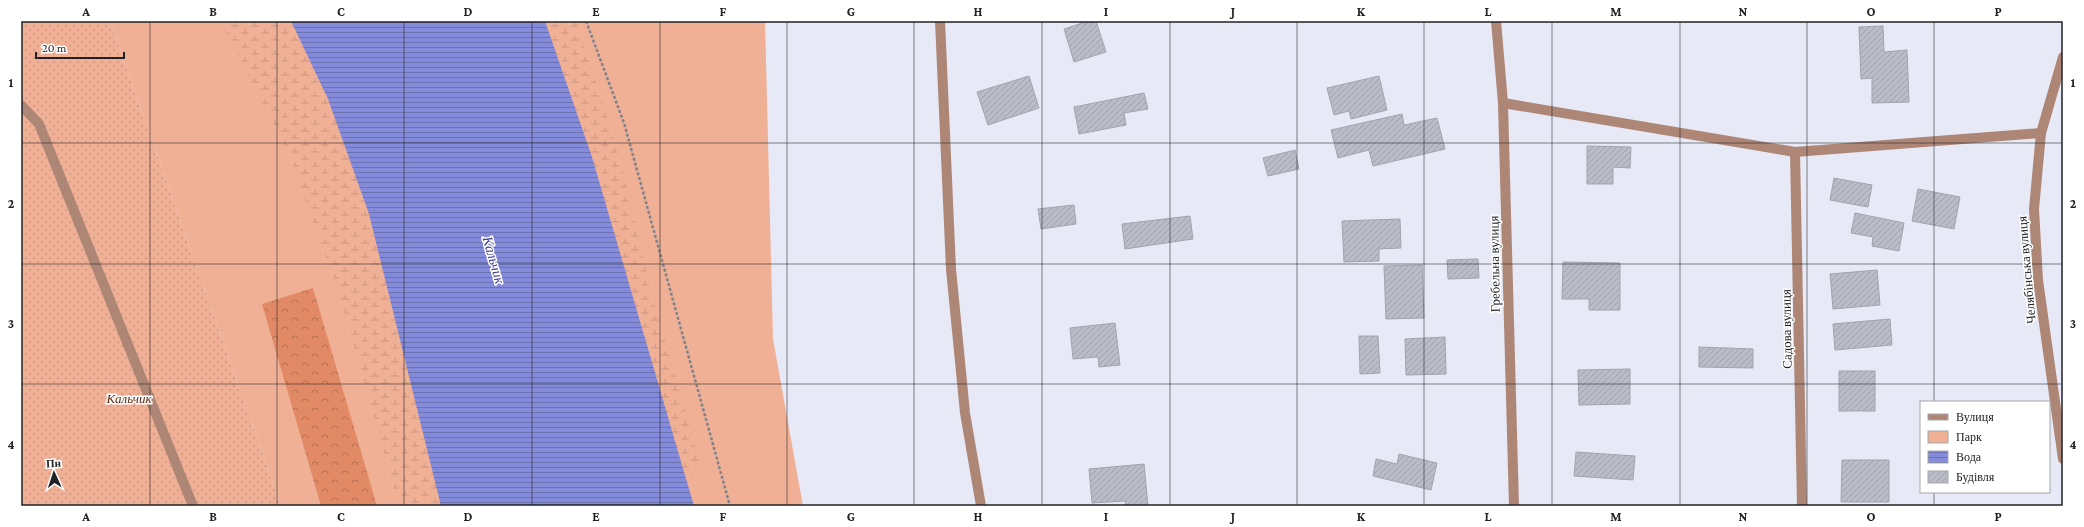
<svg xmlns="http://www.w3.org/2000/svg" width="2084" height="527" font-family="'Crimson Pro',serif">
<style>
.green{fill:#efb096}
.forest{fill:url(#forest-crowns)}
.wetland{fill:url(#wetland-marsh)}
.garden{fill:url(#garden-dots)}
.water{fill:url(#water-rules)}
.building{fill:url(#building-hatch);stroke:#a2a3af}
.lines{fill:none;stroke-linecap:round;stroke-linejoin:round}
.path{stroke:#80828a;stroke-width:2.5;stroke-dasharray:3 2;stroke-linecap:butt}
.minor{stroke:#ad8676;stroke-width:10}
.grid{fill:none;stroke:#212226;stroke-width:1;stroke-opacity:0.55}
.labels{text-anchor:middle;stroke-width:3;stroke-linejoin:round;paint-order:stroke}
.street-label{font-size:13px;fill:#212226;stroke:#fff}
.park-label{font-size:13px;font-style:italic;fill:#61290f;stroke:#fff}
.water-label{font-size:14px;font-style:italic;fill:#3d3896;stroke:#fff}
.neatline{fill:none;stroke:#212226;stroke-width:1.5}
.grid-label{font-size:13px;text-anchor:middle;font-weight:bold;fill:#212226}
</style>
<defs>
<pattern id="forest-crowns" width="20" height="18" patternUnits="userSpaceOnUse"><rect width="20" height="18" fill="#e28a65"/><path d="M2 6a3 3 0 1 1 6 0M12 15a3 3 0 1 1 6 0" fill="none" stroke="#b77053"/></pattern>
<pattern id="wetland-marsh" width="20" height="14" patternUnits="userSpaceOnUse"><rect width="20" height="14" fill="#efb096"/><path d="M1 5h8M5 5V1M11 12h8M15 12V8" fill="none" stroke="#cd9781"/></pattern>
<pattern id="garden-dots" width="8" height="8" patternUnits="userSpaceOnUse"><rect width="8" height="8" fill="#efb096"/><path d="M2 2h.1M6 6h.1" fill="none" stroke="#cd9781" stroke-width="1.8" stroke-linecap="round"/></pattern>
<pattern id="water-rules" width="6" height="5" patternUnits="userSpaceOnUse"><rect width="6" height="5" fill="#858bdb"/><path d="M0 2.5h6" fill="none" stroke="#6c71b1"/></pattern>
<pattern id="building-hatch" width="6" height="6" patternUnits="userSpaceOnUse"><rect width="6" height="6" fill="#babcc8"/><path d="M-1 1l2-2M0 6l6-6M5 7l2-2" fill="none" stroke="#a0a1ac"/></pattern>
</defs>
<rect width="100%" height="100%" fill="#e7e9f6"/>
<path class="green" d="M110,21H765L773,339L803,506H281Z"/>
<path class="forest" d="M313,288L377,506H321L262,304Z"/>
<g class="wetland">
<path d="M220,21H291L328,99L369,214L441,506H399L342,303L289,154Z"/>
<path d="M545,21H576L617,147L652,296L700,462L687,482L592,157Z"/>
</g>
<path class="garden" d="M21,21H110L281,506H21Z"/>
<path class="water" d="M291,21H545L592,157L694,506H441L369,214L328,99Z"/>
<g class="building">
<path d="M1088,21H1096L1106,52L1074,62L1064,29Z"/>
<path d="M1883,26L1884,52L1907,50L1909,102L1872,103V78L1861,79L1859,27Z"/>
<path d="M1029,76L1039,108L988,125L977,92Z"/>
<path d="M1379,76L1387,110L1351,119L1349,111L1334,115L1327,88Z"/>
<path d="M1144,93L1148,109L1124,113L1126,125L1079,134L1074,107Z"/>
<path d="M1402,114L1404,125L1437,118L1445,149L1373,166L1369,150L1338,158L1331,130Z"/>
<path d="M1587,146L1631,147L1630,168L1613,167V184H1587Z"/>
<path d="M1295,150L1299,169L1268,176L1263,158Z"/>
<path d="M1834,178L1872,185L1868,207L1830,200Z"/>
<path d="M1918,189L1960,197L1954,229L1912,221Z"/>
<path d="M1074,205L1076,224L1041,229L1038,209Z"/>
<path d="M1855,213L1904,223L1899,251L1872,246L1873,237L1851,233Z"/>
<path d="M1190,216L1193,239L1125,249L1122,224Z"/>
<path d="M1400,219L1401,248L1379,249V261L1344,262L1342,221Z"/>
<path d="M1478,259L1479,278L1448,279L1447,260Z"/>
<path d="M1563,262L1620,263V310H1589V299H1562Z"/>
<path d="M1422,265L1424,318L1386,319L1384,266Z"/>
<path d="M1877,270L1880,305L1833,309L1830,274Z"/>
<path d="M1890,319L1892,345L1835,350L1833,324Z"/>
<path d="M1115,323L1120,365L1099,367L1098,357L1073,359L1070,328Z"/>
<path d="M1359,336H1378L1380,373L1360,374Z"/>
<path d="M1445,337L1446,374L1406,375L1405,339Z"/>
<path d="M1699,347L1753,349V368L1699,367Z"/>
<path d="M1630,369V404L1579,405L1578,370Z"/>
<rect x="1839" y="371" width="36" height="40"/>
<path d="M1576,452L1635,456L1633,480L1574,476Z"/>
<path d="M1399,454L1437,463L1431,490L1373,476L1376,459L1397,464Z"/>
<path d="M1842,460H1889V502H1841Z"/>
<path d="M1144,464L1148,506H1126L1125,501L1092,503L1089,469Z"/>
</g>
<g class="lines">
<path class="path" d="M586,21L624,123L730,506"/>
<g class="minor">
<path d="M940,21L951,269L965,413L981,506"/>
<path d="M1496,21L1503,103L1514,506"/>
<path d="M2063,57L2041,133L2034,209L2038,280L2063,459"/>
<path d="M1503,103L1795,152L2041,133"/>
<path d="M21,105L39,124L193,506"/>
<path d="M1795,152L1802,506"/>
</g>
</g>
<path class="grid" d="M150,21V506M277,21V506M404,21V506M532,21V506M660,21V506M787,21V506M914,21V506M1042,21V506M1170,21V506M1297,21V506M1424,21V506M1552,21V506M1680,21V506M1807,21V506M1934,21V402M21,143H2063M21,264H2063M21,384H2063M1934,492V506"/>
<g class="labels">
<g class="street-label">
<text transform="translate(1494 264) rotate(-91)" y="5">Гребельна вулиця</text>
<text transform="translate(2026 270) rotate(-95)" y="5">Челябінська вулиця</text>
<text transform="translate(1786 329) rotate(-91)" y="5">Садова вулиця</text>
</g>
<g class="park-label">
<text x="129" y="403">Кальчик</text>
</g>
<g class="water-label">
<text transform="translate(494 260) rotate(74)" y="5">Кальчик</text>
</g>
</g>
<rect width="2084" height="527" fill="none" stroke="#ffffff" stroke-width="44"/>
<rect x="1920" y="401" width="130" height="92" fill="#ffffff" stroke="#a6a7a8"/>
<rect x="1928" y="414" width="20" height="6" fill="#ad8676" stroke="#a6a7a8"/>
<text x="1956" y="421" font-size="12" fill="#212226">Вулиця</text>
<rect x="1928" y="431" width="20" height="12" fill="#efb096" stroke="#a6a7a8"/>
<text x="1956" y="441" font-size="12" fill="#212226">Парк</text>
<rect x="1928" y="451" width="20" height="12" fill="url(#water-rules)" stroke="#a6a7a8"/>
<text x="1956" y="461" font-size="12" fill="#212226">Вода</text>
<rect x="1928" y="471" width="20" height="12" fill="url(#building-hatch)" stroke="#a6a7a8"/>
<text x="1956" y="481" font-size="12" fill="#212226">Будівля</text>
<g transform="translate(54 473) rotate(357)" stroke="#ffffff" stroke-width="3" paint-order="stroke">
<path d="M0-3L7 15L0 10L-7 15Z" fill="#212226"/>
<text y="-6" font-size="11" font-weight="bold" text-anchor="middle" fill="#212226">Пн</text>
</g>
<path d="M36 52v6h88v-6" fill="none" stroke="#212226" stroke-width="2"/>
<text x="42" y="52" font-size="12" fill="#212226" stroke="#ffffff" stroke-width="3" paint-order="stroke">20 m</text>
<rect x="22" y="22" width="2040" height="483" class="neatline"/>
<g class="grid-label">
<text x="86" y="16">A</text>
<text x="213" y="16">B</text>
<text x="341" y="16">C</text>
<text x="468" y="16">D</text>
<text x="596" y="16">E</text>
<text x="723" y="16">F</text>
<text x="851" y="16">G</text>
<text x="978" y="16">H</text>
<text x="1106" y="16">I</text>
<text x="1233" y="16">J</text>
<text x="1361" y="16">K</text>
<text x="1488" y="16">L</text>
<text x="1616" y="16">M</text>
<text x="1743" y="16">N</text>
<text x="1871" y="16">O</text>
<text x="1998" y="16">P</text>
<text x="11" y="87">1</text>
<text x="2073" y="87">1</text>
<text x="11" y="208">2</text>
<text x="2073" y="208">2</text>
<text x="11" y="328">3</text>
<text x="2073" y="328">3</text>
<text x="11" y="449">4</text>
<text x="2073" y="449">4</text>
<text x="86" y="521">A</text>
<text x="213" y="521">B</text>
<text x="341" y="521">C</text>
<text x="468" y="521">D</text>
<text x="596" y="521">E</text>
<text x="723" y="521">F</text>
<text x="851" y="521">G</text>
<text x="978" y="521">H</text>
<text x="1106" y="521">I</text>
<text x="1233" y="521">J</text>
<text x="1361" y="521">K</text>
<text x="1488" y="521">L</text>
<text x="1616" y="521">M</text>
<text x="1743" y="521">N</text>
<text x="1871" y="521">O</text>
<text x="1998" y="521">P</text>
</g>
</svg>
